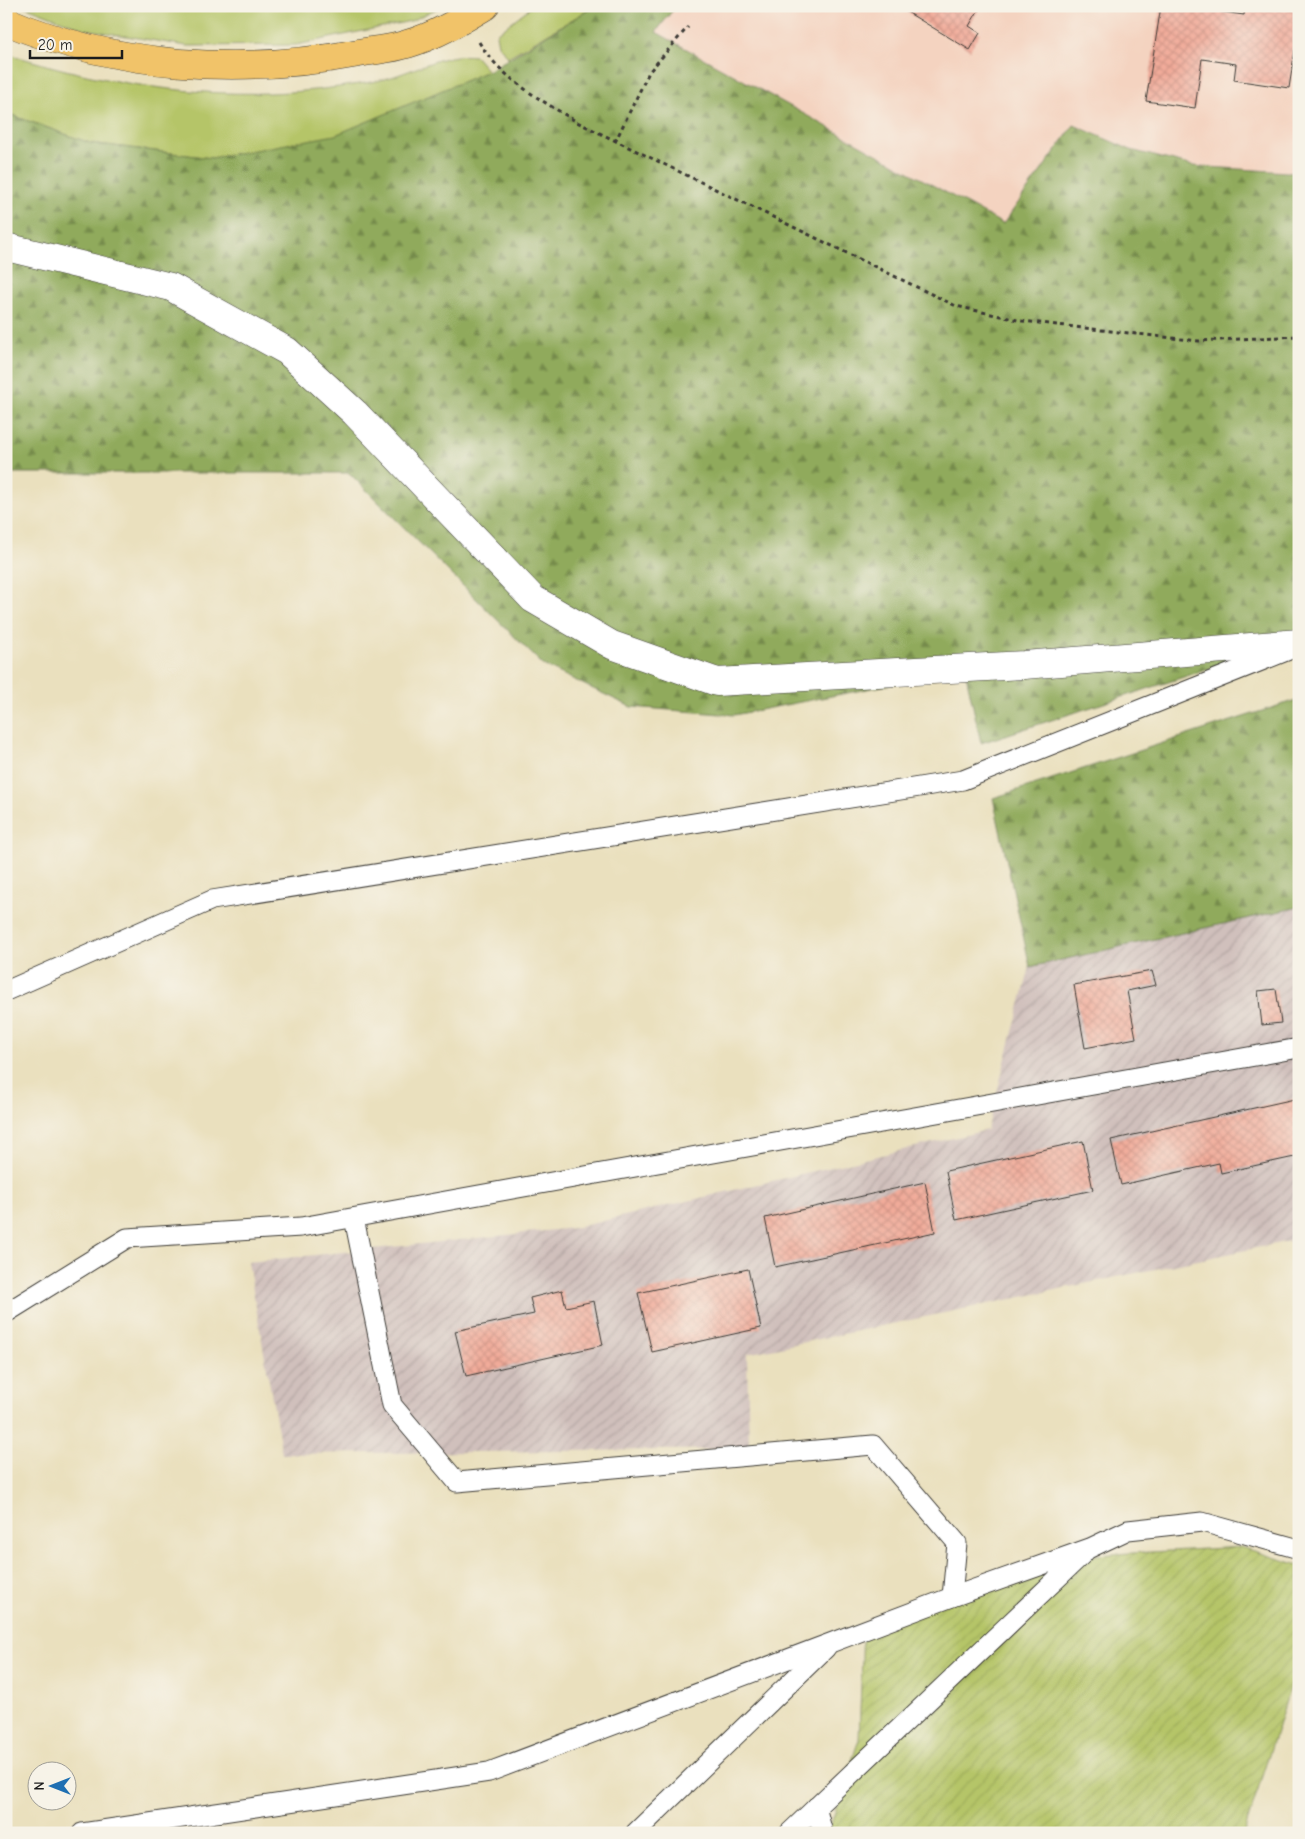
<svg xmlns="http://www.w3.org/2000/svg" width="1305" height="1839" font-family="'Comic Neue',sans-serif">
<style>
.built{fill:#f4d3c0}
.industrial{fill:url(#industrial-furrows)}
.grass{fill:#b5c568;stroke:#687042}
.forest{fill:url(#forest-firs);stroke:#56633c}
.garden{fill:url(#garden-furrows);stroke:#687042}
.building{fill:url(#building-cross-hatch)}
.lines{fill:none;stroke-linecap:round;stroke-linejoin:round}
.service-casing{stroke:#3b3934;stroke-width:21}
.minor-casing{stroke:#3b3934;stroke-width:29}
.primary-casing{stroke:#3b3934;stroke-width:29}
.path{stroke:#3b3934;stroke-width:3;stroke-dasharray:4 4;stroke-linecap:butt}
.service{stroke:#fff;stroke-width:19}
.minor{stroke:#fff;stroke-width:28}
.primary{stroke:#f1c369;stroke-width:28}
</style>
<defs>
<pattern id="industrial-furrows" width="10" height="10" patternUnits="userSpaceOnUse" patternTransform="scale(1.25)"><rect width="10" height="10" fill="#d0c0bc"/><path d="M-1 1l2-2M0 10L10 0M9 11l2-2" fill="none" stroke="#b2a4a1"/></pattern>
<pattern id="forest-firs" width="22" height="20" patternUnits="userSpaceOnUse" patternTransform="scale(1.25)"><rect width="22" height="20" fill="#90aa5c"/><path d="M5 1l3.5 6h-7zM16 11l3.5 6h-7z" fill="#758a4b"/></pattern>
<pattern id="garden-furrows" width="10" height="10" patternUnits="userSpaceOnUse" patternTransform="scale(1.25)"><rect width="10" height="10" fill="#b5c568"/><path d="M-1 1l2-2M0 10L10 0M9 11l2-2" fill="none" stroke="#9ba95a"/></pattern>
<pattern id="building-cross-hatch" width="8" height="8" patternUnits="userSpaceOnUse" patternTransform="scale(1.25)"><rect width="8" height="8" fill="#f1ab9a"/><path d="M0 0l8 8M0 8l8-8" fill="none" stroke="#ce9384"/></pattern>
</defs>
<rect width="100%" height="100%" fill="#f7f3e8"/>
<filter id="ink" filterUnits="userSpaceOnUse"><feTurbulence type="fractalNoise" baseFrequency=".02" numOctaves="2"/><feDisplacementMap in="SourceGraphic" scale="10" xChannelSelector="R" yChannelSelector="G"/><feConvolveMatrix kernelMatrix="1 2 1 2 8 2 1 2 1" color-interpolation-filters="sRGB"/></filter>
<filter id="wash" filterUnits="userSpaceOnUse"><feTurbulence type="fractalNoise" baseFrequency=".0096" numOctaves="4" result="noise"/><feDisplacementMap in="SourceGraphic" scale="20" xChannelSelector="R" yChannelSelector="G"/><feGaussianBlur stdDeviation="1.12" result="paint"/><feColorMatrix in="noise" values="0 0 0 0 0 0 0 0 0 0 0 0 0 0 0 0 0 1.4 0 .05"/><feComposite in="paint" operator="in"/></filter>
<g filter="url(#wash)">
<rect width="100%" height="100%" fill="#eae0be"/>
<path class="built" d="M676,6H1299V171L1287,172L1193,166L1131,150L1074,125L1003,225L656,32Z"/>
<path class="industrial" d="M1299,907V1239L747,1354L749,1449L282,1454L248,1262L574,1228L987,1130L1030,967Z"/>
<g class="grass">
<path d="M24,6H442L411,21L296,45L187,46L84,29Z"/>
<path d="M532,6H595L508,57L498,45L496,34Z"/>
<path d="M6,53C114,88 227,103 339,87C355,84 373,83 388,78C417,70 445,52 475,56L488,71L335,136L211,158L90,143L6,113Z"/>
</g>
<g class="forest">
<path d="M595,6H676L656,32L1003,224L1074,125L1131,150L1193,166L1287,172L1299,171V630L1233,661L981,743L965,670L734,715L631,707L543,665L349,473H6V113L90,143L212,158L335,135L488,71Z"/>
<path d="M1299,699V907L1030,967L993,798Z"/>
</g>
<path class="garden" d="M1241,1547L1299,1565V1660L1244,1833H828L859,1739L863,1629L1059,1557Z"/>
<g id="blocks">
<g class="building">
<path d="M897,6H981L969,26L980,33L970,50Z"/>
<path d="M1161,6H1210L1209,10L1244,15L1245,6H1299V51L1295,50L1289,88L1234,80L1236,64L1202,59L1195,108L1146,101Z"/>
<path d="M1152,971L1156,985L1127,991L1136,1038L1085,1048L1074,985Z"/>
<path d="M1276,989L1281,1023L1262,1025L1258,991Z"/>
<path d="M1299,1098V1156L1221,1173L1219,1163L1121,1185L1111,1140Z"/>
<path d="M1083,1141L1093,1190L956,1220L946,1171Z"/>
<path d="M925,1182L935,1232L775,1267L765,1218Z"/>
<path d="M748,1269L761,1328L652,1352L638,1293Z"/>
<path d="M562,1290L566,1307L594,1301L603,1345L466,1376L455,1331L534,1314L530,1298Z"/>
</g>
</g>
</g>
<g filter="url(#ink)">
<use href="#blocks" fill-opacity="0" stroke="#3b3934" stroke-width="1"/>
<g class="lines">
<g class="service-casing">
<g id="service">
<path d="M6,991L212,900L963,780L1289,650"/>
<path d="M354,1218L392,1405L457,1482L873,1445L957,1543L952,1597"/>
<path d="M6,1313L127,1238L301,1227L1299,1048"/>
<path d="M816,1807L823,1833"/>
<path d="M82,1833L489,1772L952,1597L1090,1548L1128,1530L1202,1522L1299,1549"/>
<path d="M635,1833L826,1648"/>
<path d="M789,1833L1084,1553"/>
</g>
</g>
<g class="minor-casing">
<path id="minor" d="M6,247L171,287L287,351L355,413L533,599L612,645L717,682L1024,665L1299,643"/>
</g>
<g class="primary-casing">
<path id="primary" d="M6,21C117,68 241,75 359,53C375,50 392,49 407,44C435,36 460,21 485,6"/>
</g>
<g class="path">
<path d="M479,42C501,79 543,101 577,122L956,306L1022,321L1199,341L1299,336"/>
<path d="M615,142L649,72L688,27"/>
</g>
<use href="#service" class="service"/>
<use href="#minor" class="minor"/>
<use href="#primary" class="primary"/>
</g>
</g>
<rect width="1305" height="1839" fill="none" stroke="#f7f3e8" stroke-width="25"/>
<g transform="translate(52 1786) rotate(270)"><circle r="24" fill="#f7f3e8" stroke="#9f9d96"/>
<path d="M0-4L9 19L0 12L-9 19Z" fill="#1f6fb2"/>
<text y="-8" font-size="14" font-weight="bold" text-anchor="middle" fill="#1c1c1c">N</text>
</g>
<path d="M30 50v8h92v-8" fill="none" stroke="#1c1c1c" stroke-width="2.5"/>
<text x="38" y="50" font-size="15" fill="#1c1c1c" stroke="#f7f3e8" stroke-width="4" paint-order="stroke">20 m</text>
</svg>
